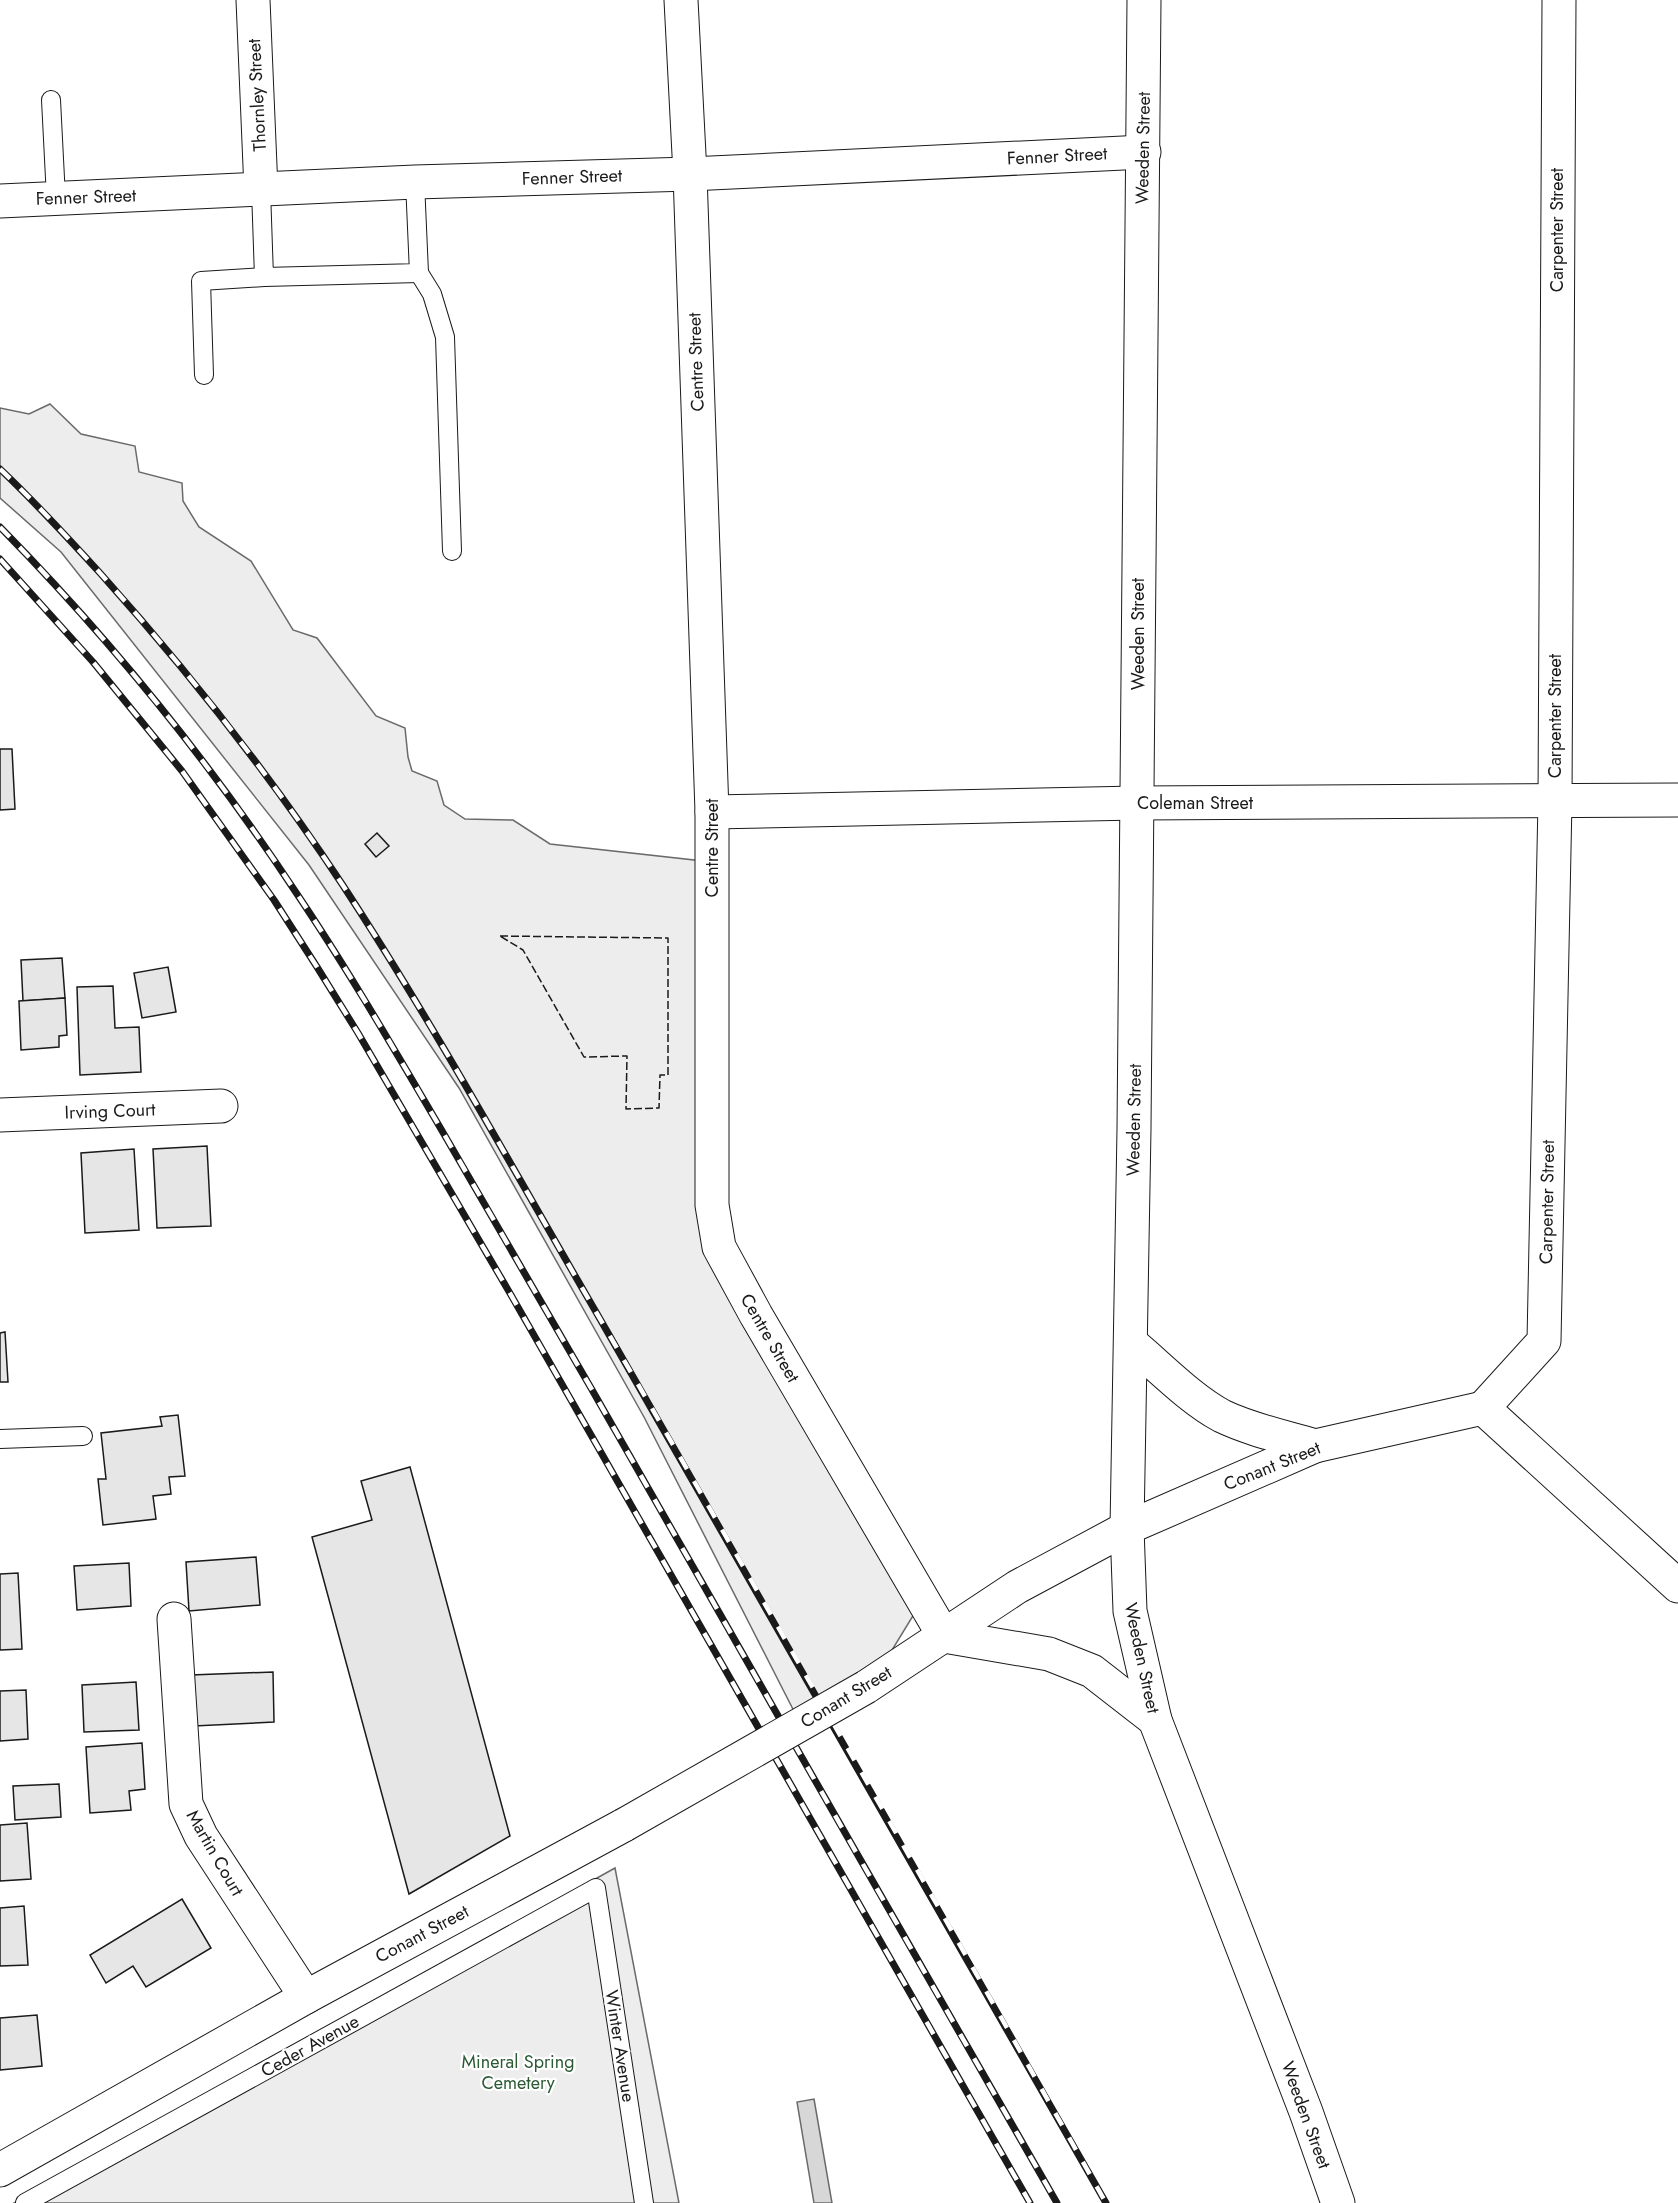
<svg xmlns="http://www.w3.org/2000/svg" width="1678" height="2203" font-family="Jost,sans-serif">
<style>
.green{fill:#ededed;stroke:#6a6a6a;stroke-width:1.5}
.water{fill:#d7d7d7;stroke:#6a6a6a;stroke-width:1.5}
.building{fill:#e6e6e6;stroke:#1a1a1a;stroke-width:1.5}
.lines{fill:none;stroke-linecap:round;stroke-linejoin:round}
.service-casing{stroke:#1a1a1a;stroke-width:20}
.minor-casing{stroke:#1a1a1a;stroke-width:35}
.tertiary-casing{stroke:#1a1a1a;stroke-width:35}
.secondary-casing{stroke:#1a1a1a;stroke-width:35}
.service{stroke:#fff;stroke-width:18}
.minor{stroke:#fff;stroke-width:33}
.tertiary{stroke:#fff;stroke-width:33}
.secondary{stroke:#fff;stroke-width:33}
.rail-casing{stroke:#1a1a1a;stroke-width:7}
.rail{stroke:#fff;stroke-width:4.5;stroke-dasharray:14;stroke-linecap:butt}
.tertiary-bridge-casing{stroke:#1a1a1a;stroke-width:35;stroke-linecap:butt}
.tertiary-bridge{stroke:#fff;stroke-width:33}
.fence{stroke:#1a1a1a;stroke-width:1.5;stroke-dasharray:8 3;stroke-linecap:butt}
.labels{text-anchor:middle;stroke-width:4.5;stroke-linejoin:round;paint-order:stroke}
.street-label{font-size:18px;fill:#1a1a1a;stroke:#fff}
.park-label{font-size:18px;fill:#2b5a34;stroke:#fff}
</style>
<rect width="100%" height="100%" fill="#fff"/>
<g class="green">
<path d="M50,404L81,434L135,446L139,472L182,483L183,501L199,527L251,561L293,630L317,638L376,716L405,728L408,757L412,771L437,781L444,805L465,819L513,820L550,844L703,861L712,1226L919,1606L878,1673L800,1723L644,1417L459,1088L309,865L61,552L0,498V408L29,414Z"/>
<path d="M615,1868L679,2203H14Z"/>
</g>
<path class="water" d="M814,2099L832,2203H814L797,2102Z"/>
<g class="building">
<path d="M0,749H12L15,809L0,810Z"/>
<path d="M377,833L389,846L376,857L365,844Z"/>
<path d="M62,958L65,998L23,1001L21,960Z"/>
<path d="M168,967L176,1012L142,1018L134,973Z"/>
<path d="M113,986L115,1028L139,1027L141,1072L80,1075L77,987Z"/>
<path d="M65,998L67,1035L59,1036V1047L21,1050L19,1001Z"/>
<path d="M207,1146L211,1226L157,1228L153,1149Z"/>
<path d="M134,1149L139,1230L85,1233L81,1153Z"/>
<path d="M5,1332L8,1382H0V1333Z"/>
<path d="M178,1415L185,1476L169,1477L171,1494L153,1496L156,1519L103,1525L98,1479H106L101,1433L162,1426L160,1417Z"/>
<path d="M410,1467L510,1836L409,1894L312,1537L372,1520L361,1481Z"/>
<path d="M256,1557L260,1605L189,1611L186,1562Z"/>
<path d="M129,1563L131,1606L77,1610L74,1566Z"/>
<path d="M18,1573L22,1649L0,1650V1574Z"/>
<path d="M273,1672L274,1722L194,1726L191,1675Z"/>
<path d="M136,1682L139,1730L84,1732L82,1685Z"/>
<path d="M26,1690L28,1739L0,1741V1691Z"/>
<path d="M142,1743L145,1789L129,1791L131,1810L90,1813L86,1747Z"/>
<path d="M59,1784L61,1817L15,1820L13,1786Z"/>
<path d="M27,1823L31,1879L0,1881V1825Z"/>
<path d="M182,1899L211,1948L146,1987L133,1966L106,1983L90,1955Z"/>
<path d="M24,1906L28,1965L0,1966V1908Z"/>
<path d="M37,2015L42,2066L0,2070V2018Z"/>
</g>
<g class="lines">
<g class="service-casing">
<g id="service">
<path d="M51,100L56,198"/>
<path d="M261,190L264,277L419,273L415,182"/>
<path d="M419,273L432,294L445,337L452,551"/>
<path d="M204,375L201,281L264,277"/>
<path d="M0,1439L83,1436"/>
<path d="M25,2203L596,1888L644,2203"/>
</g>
</g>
<g class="minor-casing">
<g id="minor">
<path d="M253,0L261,190"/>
<path d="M681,0L690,174L712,812V1205L719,1247L756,1315L944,1636L1049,1654L1092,1671L1155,1720"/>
<path d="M0,201L415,182L690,174L1144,152"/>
<path d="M712,812L1137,803L1678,800"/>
<path d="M0,1115L221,1106"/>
<path d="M1131,1343C1160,1367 1189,1398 1222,1416C1251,1430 1285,1437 1315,1446"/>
<path d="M1483,1408L1544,1341L1555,801L1559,0"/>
<path d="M1483,1408L1678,1586"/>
<path d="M1127,1528L1315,1446L1483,1408"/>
<path d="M174,1619L186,1804L201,1836L306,1997"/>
</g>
</g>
<g class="tertiary-casing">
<g id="tertiary">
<path d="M866,1687L1017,1587L1127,1528"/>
<path d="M0,2170L306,1997L624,1825"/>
</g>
</g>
<g class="secondary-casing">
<path id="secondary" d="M1144,0L1134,1129L1127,1528L1130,1611L1155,1720L1306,2112L1338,2203"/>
</g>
<use href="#service" class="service"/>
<use href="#minor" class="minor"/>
<use href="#tertiary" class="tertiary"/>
<use href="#secondary" class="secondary"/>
<g class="rail-casing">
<g id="rail">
<path d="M0,469C35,502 68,538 100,573C188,671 270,775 342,884C433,1023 513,1169 596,1312C768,1608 938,1905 1106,2203"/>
<path d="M0,527C109,638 209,761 295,891C347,968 394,1049 441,1129C491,1215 541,1302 591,1388C746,1660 901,1931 1057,2203"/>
<path d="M0,559L93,662L182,771L274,900L317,967L358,1033L511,1295L1030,2203"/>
</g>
</g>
<use href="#rail" class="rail"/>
<g class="tertiary-bridge-casing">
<path id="tertiary-bridge" d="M624,1825L866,1687"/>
</g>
<use href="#tertiary-bridge" class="tertiary-bridge"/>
<path class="fence" d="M500,936L668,938V1075H660L659,1108L626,1109L627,1056L584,1057L523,950Z"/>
</g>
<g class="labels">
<g class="street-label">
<text transform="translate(257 95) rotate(-93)" y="6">Thornley Street</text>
<text transform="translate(1143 148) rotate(-89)" y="6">Weeden Street</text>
<text transform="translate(1057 156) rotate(-3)" y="6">Fenner Street</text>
<text transform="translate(572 177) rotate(-2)" y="6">Fenner Street</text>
<text transform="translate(86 197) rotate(-2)" y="6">Fenner Street</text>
<text transform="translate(1557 230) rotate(-90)" y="6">Carpenter Street</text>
<text transform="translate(696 362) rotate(-92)" y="6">Centre Street</text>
<text transform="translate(1138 634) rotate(-90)" y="6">Weeden Street</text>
<text transform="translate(1555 716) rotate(-90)" y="6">Carpenter Street</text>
<text x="1195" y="809">Coleman Street</text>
<text transform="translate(712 848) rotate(-90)" y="6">Centre Street</text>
<text transform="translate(110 1111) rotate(-2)" y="6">Irving Court</text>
<text transform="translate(1134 1120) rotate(-89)" y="6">Weeden Street</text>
<text transform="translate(1547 1202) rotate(-89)" y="6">Carpenter Street</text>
<text transform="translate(770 1338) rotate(60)" y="6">Centre Street</text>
<text transform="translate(1272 1466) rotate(-22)" y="6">Conant Street</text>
<text transform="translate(1142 1658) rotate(78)" y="6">Weeden Street</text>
<text transform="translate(846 1697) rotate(-31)" y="6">Conant Street</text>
<text transform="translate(215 1853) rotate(60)" y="6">Martin Court</text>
<text transform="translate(422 1934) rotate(-28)" y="6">Conant Street</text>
<text transform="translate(310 2046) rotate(-29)" y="6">Ceder Avenue</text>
<text transform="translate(620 2046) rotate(81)" y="6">Winter Avenue</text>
<text transform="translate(1306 2115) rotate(70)" y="6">Weeden Street</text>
</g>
<g class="park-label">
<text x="518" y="2068">Mineral Spring<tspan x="518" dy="21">Cemetery</tspan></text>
</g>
</g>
</svg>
